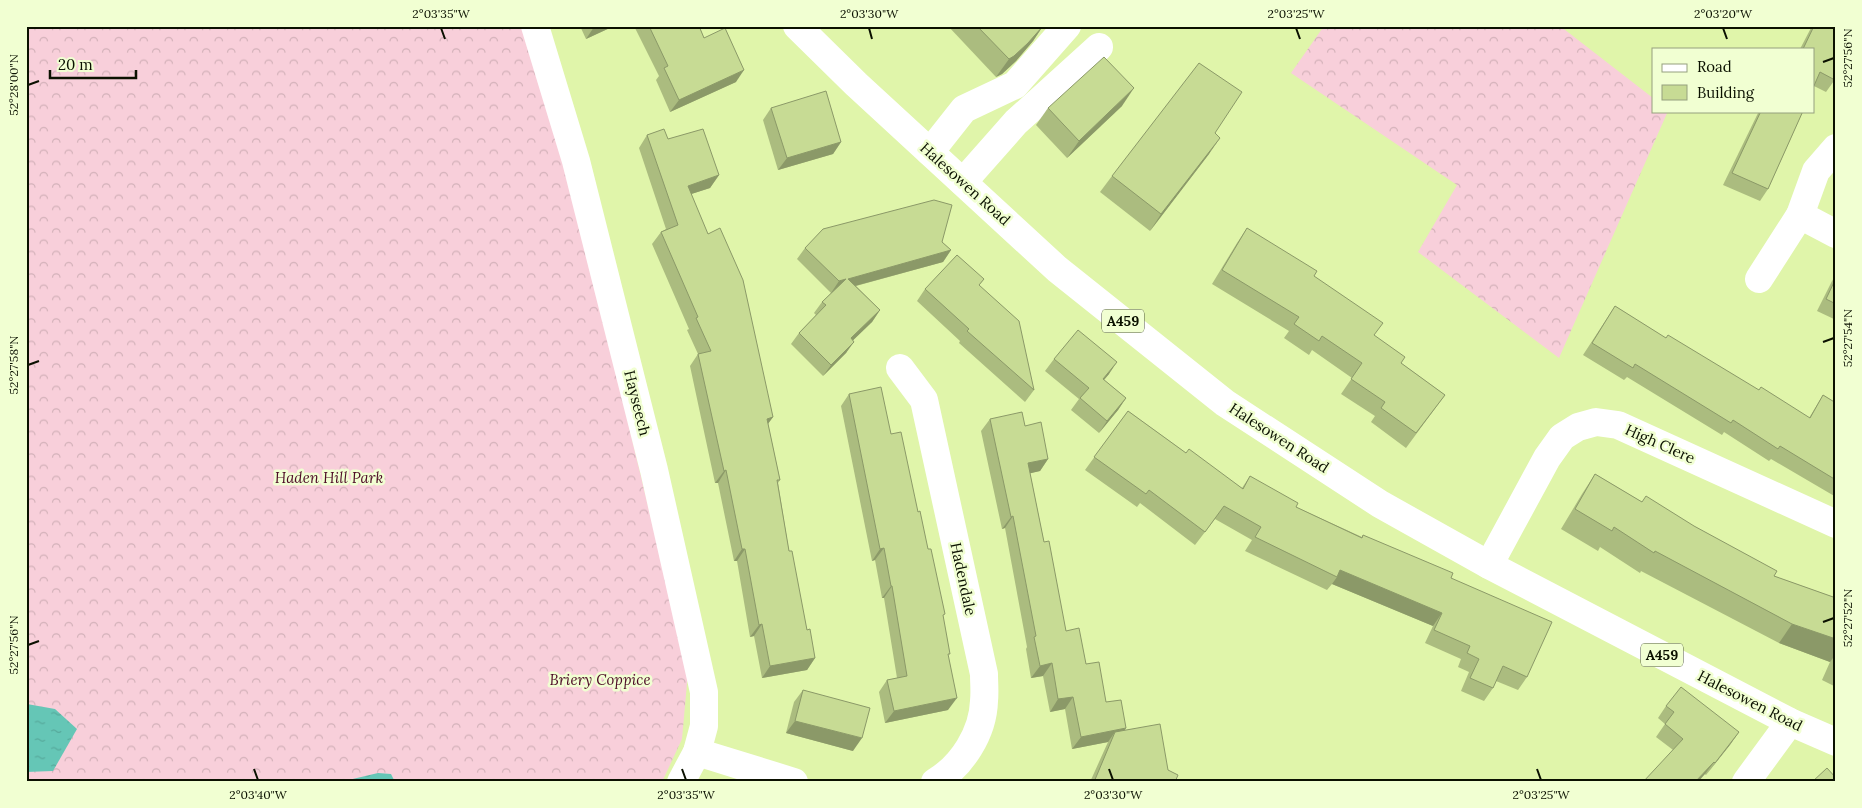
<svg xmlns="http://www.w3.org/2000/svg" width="1862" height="808" font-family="Lora,serif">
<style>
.forest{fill:url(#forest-crowns)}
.water{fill:url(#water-ripples)}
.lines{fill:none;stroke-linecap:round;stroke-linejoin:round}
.street{stroke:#fff;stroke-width:28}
.primary{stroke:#fff;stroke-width:28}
.wall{fill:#abbc7f}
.shaded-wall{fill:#8b9968}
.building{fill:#c7db94;stroke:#8b9968}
.ticks{fill:none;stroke:#0b1100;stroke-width:2}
.labels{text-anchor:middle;stroke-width:5;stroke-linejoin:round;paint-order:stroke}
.shield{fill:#f1ffd2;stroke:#50583f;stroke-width:1}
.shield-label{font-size:14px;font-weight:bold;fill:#0b1100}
.street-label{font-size:15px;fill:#0b1100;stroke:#f1ffd2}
.park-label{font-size:15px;font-style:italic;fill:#4d0a26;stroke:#f1ffd2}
.neatline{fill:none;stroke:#0b1100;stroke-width:2}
.ticks-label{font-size:12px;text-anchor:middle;fill:#0b1100}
</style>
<defs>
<pattern id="forest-crowns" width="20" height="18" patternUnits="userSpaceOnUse" patternTransform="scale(1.25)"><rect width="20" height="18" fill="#f8cfda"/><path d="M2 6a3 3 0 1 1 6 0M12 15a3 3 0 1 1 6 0" fill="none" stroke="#d3b1b9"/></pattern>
<pattern id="water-ripples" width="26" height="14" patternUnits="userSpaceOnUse" patternTransform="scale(1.25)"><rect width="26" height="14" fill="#65c6b6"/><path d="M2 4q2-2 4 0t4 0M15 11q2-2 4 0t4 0" fill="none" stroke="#56a99b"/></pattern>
</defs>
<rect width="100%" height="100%" fill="#e0f5aa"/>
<g class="forest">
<path d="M26,26H527L581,227L688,672L682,739L662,782H26Z"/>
<path d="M1324,26H1560L1653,98V111H1668L1559,358L1418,252L1457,185L1291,73Z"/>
</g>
<g class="water">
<path d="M27,704L55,709L77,729L53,771L26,772Z"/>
<path d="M378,773L391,774L395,782H340Z"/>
</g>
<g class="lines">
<g class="street">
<path d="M535,26L576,161L654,470L704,692V726L697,752L681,782"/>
<path d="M1836,148L1816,171L1800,215L1836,234"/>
<path d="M930,152L964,109L1015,85L1067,26"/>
<path d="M963,182L1016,122L1099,47"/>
<path d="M1759,279L1800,215"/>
<path d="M900,368L924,400L984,674C984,683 985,692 984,701C983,733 962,766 935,782"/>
<path d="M1489,565L1547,458L1562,437L1578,427L1596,422L1618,425L1836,524"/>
<path d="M697,752L794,782"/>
<path d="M1746,782L1790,722"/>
</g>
<path class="primary" d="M797,26L856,84L1057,269L1225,403L1380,504L1489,565L1790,722L1836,742"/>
</g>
<g class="wall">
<path d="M580,26H614L586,39Z"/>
<path d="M634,26H699L704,38L736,82L670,112L656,80L659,76Z"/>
<path d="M948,26H1043L1033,41L1016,61L1002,74L996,77Z"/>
<path d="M1812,26H1836V78L1826,92L1814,86L1813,49H1800Z"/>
<path d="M1122,106L1067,158L1036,125L1048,108Z"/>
<path d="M771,108L841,142L833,154L778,170L763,120Z"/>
<path d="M1759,111H1803L1768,189L1760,201L1723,185Z"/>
<path d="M1215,133L1209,154L1150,231L1100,192L1112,176Z"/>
<path d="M647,135L668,139L719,175L710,188L691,194L773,417L768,424L780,480L778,483L789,551L807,630L815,658L807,670L762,678L754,636L750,637L737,561H734L718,483H715L690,366L698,354L687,330L689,329L652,244L661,232L666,229L639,148Z"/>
<path d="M1247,228L1314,276L1401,363L1445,395L1406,448L1371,422L1375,416L1341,394L1352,378L1312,350L1309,355L1284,338L1289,331L1212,284L1237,243Z"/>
<path d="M942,242L951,250L943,262L856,286L880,310L872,322L853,340L846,353L823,376L791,344L799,333L816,315L814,313L822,302L832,292L831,293L797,259L805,248Z"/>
<path d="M1836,275V320L1817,311L1832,281Z"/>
<path d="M984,279L979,285L1034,390L1025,402L959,343L960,341L917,301L925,289Z"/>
<path d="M1615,306L1665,338L1809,418L1823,395L1836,403V497L1771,459L1769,461L1724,432L1722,435L1627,377L1624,380L1583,355Z"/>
<path d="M1054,359L1109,374L1104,380L1126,398L1118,410L1099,433L1071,410L1079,399L1045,371Z"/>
<path d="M849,394L891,434L918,512L943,616L948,657V710L885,723L879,692L887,680L897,678L884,598H882L875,560L872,561L841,406Z"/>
<path d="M1128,411L1186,453L1242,488L1250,476L1296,507L1362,537L1363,535L1451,578L1527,677L1518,690L1496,681L1493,688L1484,701L1461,691L1469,672L1458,667L1461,659L1425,643L1433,626L1332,584L1327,590L1245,551L1252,540L1215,519L1195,545L1140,503L1137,507L1085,470Z"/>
<path d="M990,419L1025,426L1048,459L1040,471L1030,473L1044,542L1066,631L1086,664L1106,702L1126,728L1125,730L1168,770L1175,782H1090L1108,742L1072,749L1065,709L1050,712L1043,676L1031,678L1026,649L1027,647L1005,528L1002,529L981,431Z"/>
<path d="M1595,474L1642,502L1774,576L1836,598V687L1822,680L1830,662L1779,643L1641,571L1640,573L1600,547L1598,551L1561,529L1582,494Z"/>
<path d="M803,690L853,751L786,733L794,702Z"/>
<path d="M1666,706L1739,732L1706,775L1656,737L1665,724L1658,718Z"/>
</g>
<g class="shaded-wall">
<path d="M596,26H614L586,39L594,27Z"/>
<path d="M1043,26L1033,41L1016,61L1002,74L996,77L1009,59Z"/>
<path d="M744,70L736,82L670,112L679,100Z"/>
<path d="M1134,88L1122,106L1067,158L1079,141Z"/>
<path d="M1220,138L1209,154L1150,231L1161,214Z"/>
<path d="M841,142L833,154L778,170L787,158Z"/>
<path d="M719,175L710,188L679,198L688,186Z"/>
<path d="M951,250L943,262L840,290L848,279Z"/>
<path d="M846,279L838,291L831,293L839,281Z"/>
<path d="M880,310L872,322L843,350L851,338Z"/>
<path d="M854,342L846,353L823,376L831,365Z"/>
<path d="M1117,362L1109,374L1094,391L1103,379Z"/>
<path d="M1126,398L1118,410L1099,433L1107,421Z"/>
<path d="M773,417L764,429L767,419Z"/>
<path d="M1048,459L1040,471L1019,476L1028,463Z"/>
<path d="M726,470L718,483H715L724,471Z"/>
<path d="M1013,516L1005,528L1002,529L1011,517Z"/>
<path d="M884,548L875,560L872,561L880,549Z"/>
<path d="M742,549H745L737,561H734Z"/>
<path d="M1340,570L1442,613L1433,626L1332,584L1337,577Z"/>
<path d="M891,586H892L884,598H882Z"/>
<path d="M762,624L754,636L750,637L759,625Z"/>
<path d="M1792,624L1836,639V654L1830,662L1779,643Z"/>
<path d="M815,658L807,670L762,678L770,666Z"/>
<path d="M1052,663L1043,676L1031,678L1040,666Z"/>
<path d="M1073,697L1065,709L1050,712L1058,699Z"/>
<path d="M957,698L948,710L885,723L894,711Z"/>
<path d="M795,721L862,738L853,751L786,733Z"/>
<path d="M1126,728L1118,740L1115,732L1108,742L1072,749L1081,737Z"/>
<path d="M1739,732L1730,745L1706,775L1715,763Z"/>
<path d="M1714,762L1705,774L1698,782H1695Z"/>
</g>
<g class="building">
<path d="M649,26H699L704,38L725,28L744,70L679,100L664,68L668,66Z"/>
<path d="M977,26H1043L1028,43L1014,56L1009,59Z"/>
<path d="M1814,26H1836V78L1835,80L1820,72L1813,88V49H1803Z"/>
<path d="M1104,57L1134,88L1079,141L1048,108Z"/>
<path d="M1199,63L1242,92L1215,133L1220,138L1161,214L1112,176Z"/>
<path d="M826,91L841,142L787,158L771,108Z"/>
<path d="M1761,111H1803L1768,189L1732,173Z"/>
<path d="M664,129L668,139L703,129L719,175L688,186L708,234L720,228L743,280L773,417L767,419L780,480H777L789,551H792L807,630L810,629L815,658L770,666L762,624L759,625L745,549H742L726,470L724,471L698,354L711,351L696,318L698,317L661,232L678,225L647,135Z"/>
<path d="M934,200L952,205L942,242L951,250L848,279L880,310L851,338L854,342L831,365L799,333L826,305L822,302L846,279L839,281L805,248L823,229Z"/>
<path d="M1247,228L1317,271L1314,276L1383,323L1374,335L1405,357L1401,363L1445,395L1416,433L1381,408L1385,402L1351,379L1362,363L1322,336L1319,341L1294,324L1299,317L1222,270Z"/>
<path d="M957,255L984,279L979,285L1019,321L1034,390L967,331L969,329L925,289Z"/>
<path d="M1836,278V304L1826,299Z"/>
<path d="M1615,306L1666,338L1668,335L1759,390L1761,387L1810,418L1823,395L1836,403V480L1780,446L1778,449L1733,420L1731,423L1635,364L1633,368L1592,343Z"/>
<path d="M1078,330L1117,362L1103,379L1126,398L1107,421L1080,398L1089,388L1054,359Z"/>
<path d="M881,387L891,434L901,432L918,512L920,511L928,549H931L945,614L943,615L950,654H948L957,698L894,711L887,680L907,676L892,586H891L884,548L880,549L849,394Z"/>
<path d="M1128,411L1186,453L1189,449L1243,489L1250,476L1298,503L1296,507L1362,538L1363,535L1453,573L1451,578L1552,622L1527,677L1503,666L1493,688L1470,678L1479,659L1467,653L1470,646L1434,630L1442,613L1340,570L1337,577L1255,537L1261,527L1224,506L1205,532L1149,490L1146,494L1094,457Z"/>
<path d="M1022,412L1025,426L1041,422L1048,459L1028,463L1044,542L1049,541L1066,631L1079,628L1086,664L1099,662L1106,702L1121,700L1126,728L1081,737L1073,697L1058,699L1052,663L1040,666L1034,637L1036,636L1013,516L1011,517L990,419Z"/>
<path d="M1595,474L1642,502L1646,496L1694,526L1777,571L1774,576L1836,598V639L1792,624L1655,551L1654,553L1614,527L1612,531L1575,509Z"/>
<path d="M1681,687L1739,732L1715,763L1714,762L1695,782H1643L1683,739L1665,724L1674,712L1666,706Z"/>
<path d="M803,690L870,708L862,738L795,721Z"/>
<path d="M1160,724L1168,770L1178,775L1175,782H1094L1115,732Z"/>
<path d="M1827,768L1836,778V782H1812Z"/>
</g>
<path class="ticks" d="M441,28L445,39M869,28L872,39M1296,28L1300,39M1723,28L1727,39M1823,62L1834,58M28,85L39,81M1823,342L1834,338M28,365L39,361M1823,622L1834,618M28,645L39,641M254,769L258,780M682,769L686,780M1109,769L1113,780M1537,769L1541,780"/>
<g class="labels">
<g class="shield">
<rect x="1102" y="309.5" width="42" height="23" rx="4"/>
<rect x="1641" y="643.5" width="42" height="23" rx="4"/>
</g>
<g class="shield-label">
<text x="1123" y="326">A459</text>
<text x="1662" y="660">A459</text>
</g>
<g class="street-label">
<text transform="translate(965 184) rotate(42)" y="5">Halesowen Road</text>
<text transform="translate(637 403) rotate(76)" y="5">Hayseech</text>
<text transform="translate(1279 438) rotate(33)" y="5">Halesowen Road</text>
<text transform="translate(1660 444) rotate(24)" y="5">High Clere</text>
<text transform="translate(963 579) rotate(78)" y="5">Hadendale</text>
<text transform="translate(1750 701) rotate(27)" y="5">Halesowen Road</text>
</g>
<g class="park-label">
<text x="329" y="483">Haden Hill Park</text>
<text x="600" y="685">Briery Coppice</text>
</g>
</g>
<rect width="1862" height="808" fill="none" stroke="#f1ffd2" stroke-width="55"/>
<rect x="1652" y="48" width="162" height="65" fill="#f1ffd2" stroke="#95a07e"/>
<rect x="1662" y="64" width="25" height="8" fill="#ffffff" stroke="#95a07e"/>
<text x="1697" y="72" font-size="15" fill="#0b1100">Road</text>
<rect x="1662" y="85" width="25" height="15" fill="#c7db94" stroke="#95a07e"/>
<text x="1697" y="98" font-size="15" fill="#0b1100">Building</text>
<path d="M50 70v8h86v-8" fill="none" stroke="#0b1100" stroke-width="2.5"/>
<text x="58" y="70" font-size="15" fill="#0b1100" stroke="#f1ffd2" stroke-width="4" paint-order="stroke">20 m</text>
<rect x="28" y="28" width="1806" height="752" class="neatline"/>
<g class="ticks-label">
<text x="441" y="18">2°03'35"W</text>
<text x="869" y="18">2°03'30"W</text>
<text x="1296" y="18">2°03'25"W</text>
<text x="1723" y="18">2°03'20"W</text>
<text transform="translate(1848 58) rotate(-90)" y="4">52°27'56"N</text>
<text transform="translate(14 85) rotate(-90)" y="4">52°28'00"N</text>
<text transform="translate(1848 338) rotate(-90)" y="4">52°27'54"N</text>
<text transform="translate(14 365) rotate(-90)" y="4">52°27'58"N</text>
<text transform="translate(1848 618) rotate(-90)" y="4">52°27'52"N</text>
<text transform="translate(14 645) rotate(-90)" y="4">52°27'56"N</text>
<text x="258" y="799">2°03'40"W</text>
<text x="686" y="799">2°03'35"W</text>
<text x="1113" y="799">2°03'30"W</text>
<text x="1541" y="799">2°03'25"W</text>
</g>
</svg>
